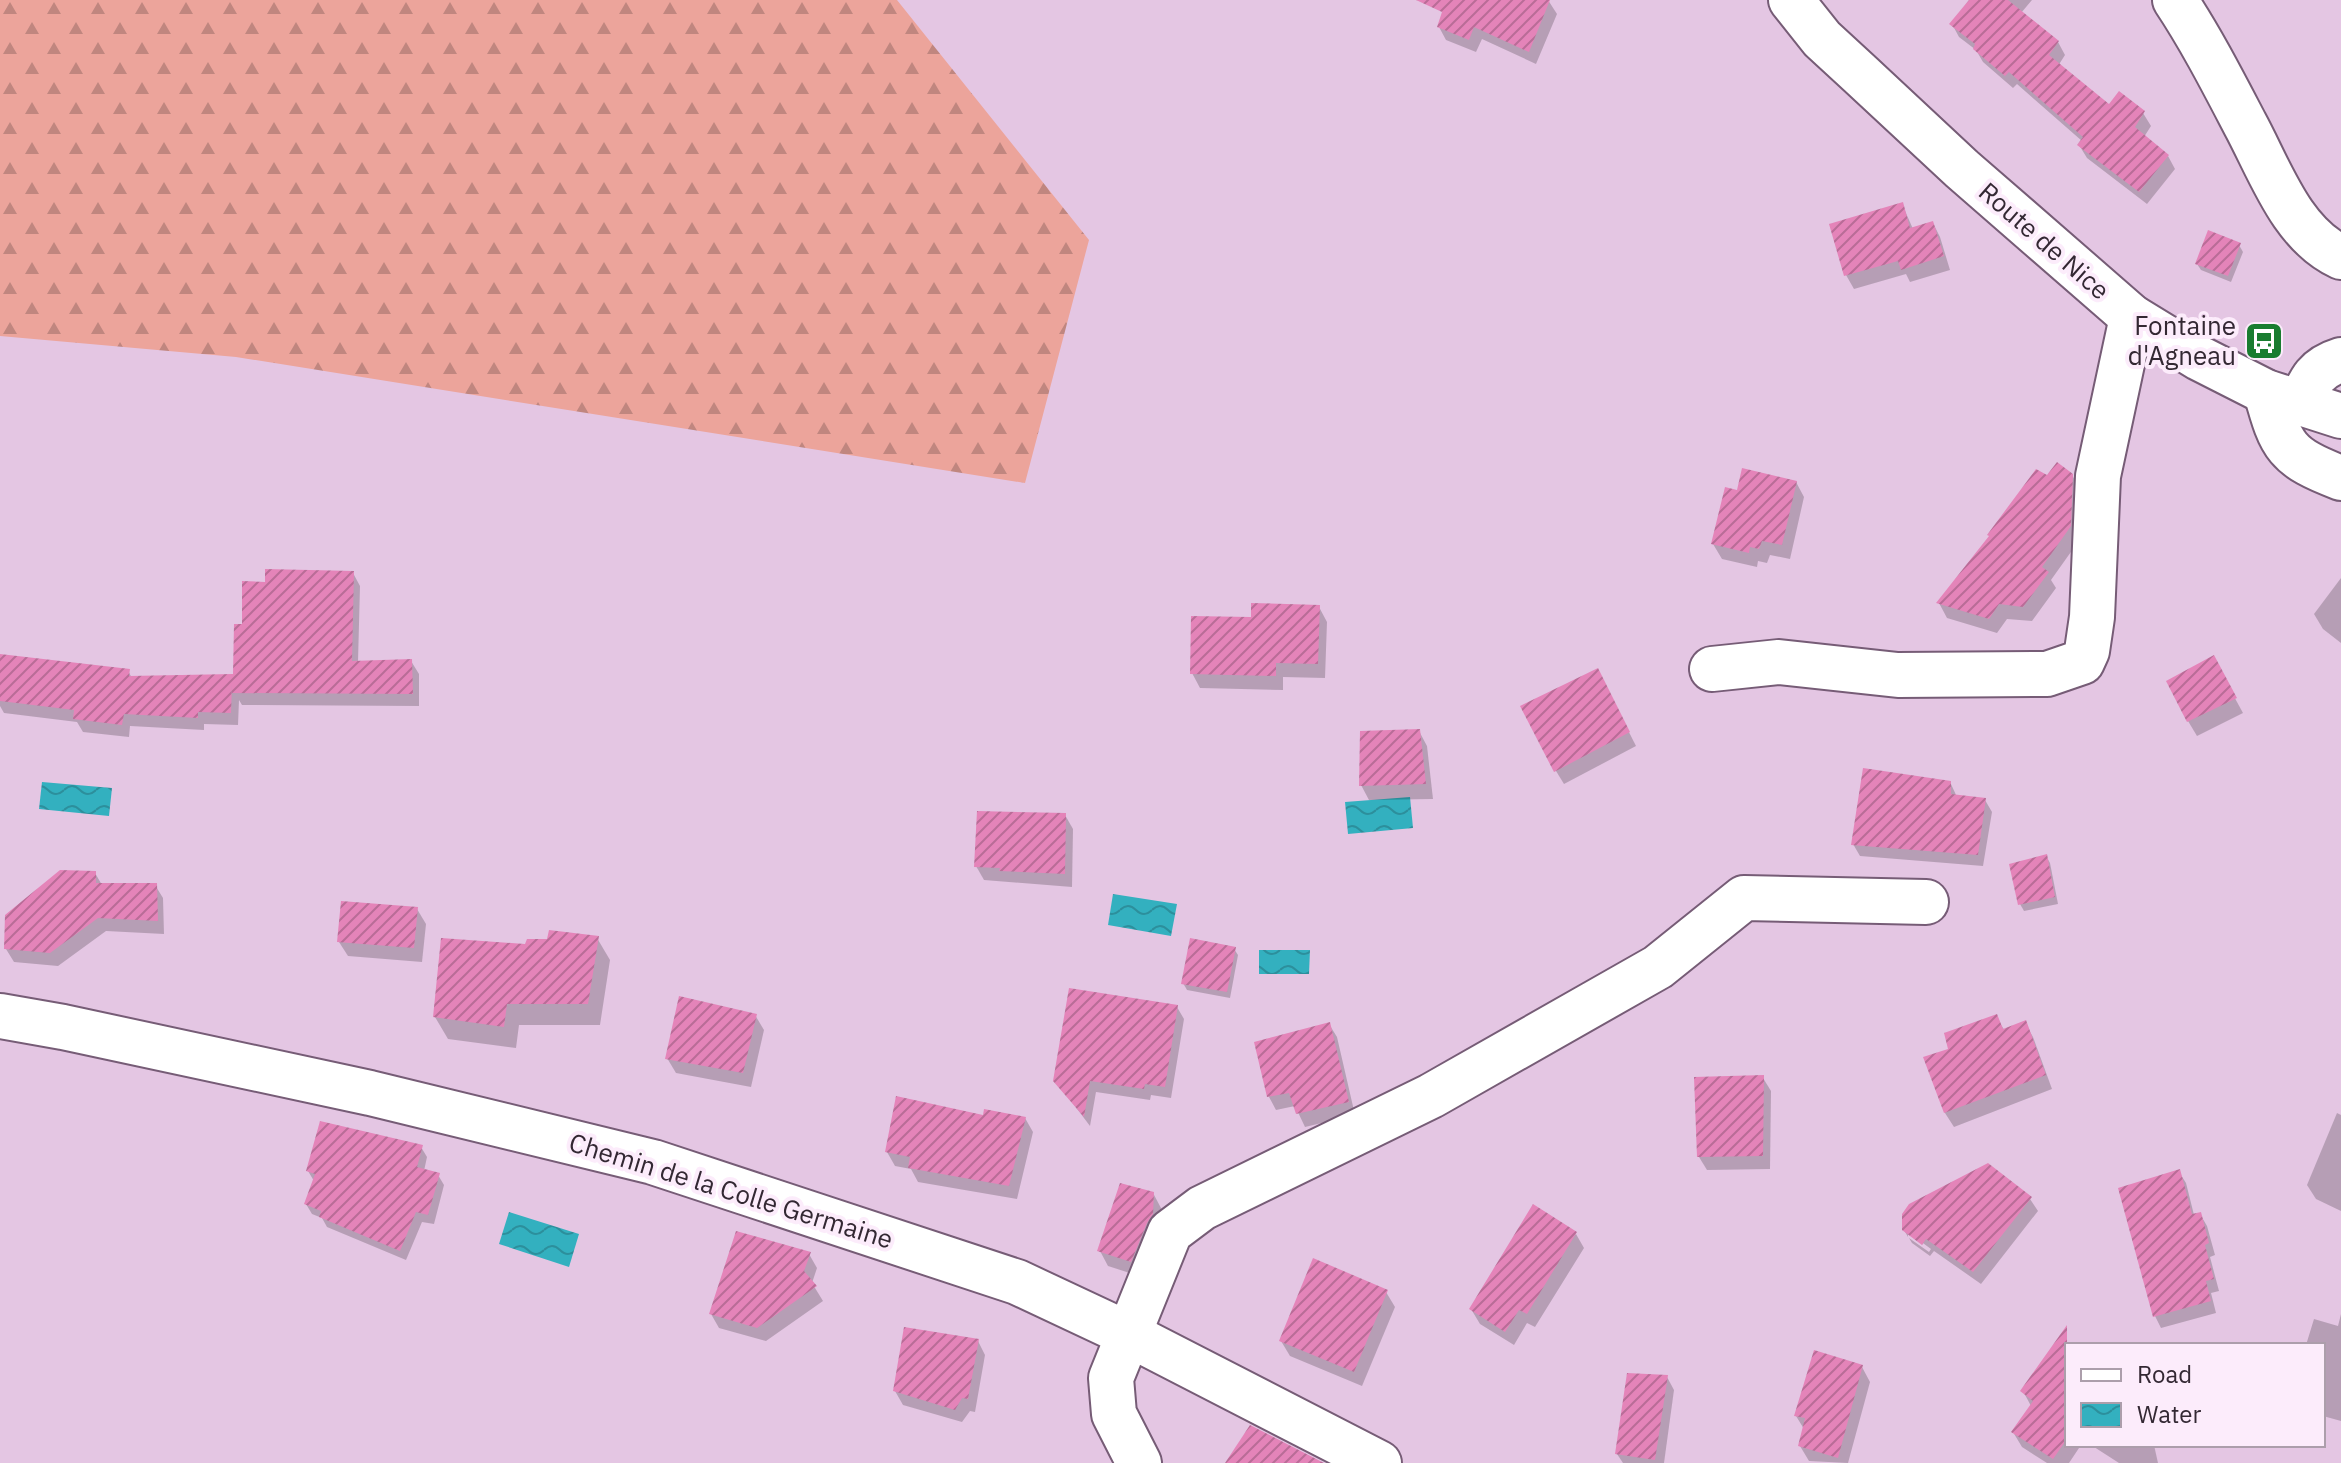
<svg xmlns="http://www.w3.org/2000/svg" width="2341" height="1463" font-family="'IBM Plex Sans',sans-serif">
<style>
.forest{fill:url(#forest-firs)}
.water{fill:url(#water-waves)}
.shadow{fill:#0003}
.building{fill:url(#building-hatch)}
.lines{fill:none;stroke-linecap:round;stroke-linejoin:round}
.minor-casing{stroke:#765c76;stroke-width:48}
.tertiary-casing{stroke:#765c76;stroke-width:48}
.secondary-casing{stroke:#765c76;stroke-width:48}
.minor{stroke:#fff;stroke-width:44}
.tertiary{stroke:#fff;stroke-width:44}
.secondary{stroke:#fff;stroke-width:44}
.labels{text-anchor:middle;stroke-width:8;stroke-linejoin:round;paint-order:stroke}
.street-label{font-size:26px;fill:#332833;stroke:#fcecfb}
.poi-label{font-size:26px;fill:#332833;stroke:#fcecfb;text-anchor:end}
</style>
<defs>
<pattern id="forest-firs" width="22" height="20" patternUnits="userSpaceOnUse" patternTransform="scale(2)"><rect width="22" height="20" fill="#eca49b"/><path d="M5 1l3.5 6h-7zM16 11l3.5 6h-7z" fill="#c0867f"/></pattern>
<pattern id="water-waves" width="16" height="10" patternUnits="userSpaceOnUse" patternTransform="scale(2)"><rect width="16" height="10" fill="#33b0bf"/><path d="M0 5q4-4 8 0t8 0" fill="none" stroke="#2c8f9c"/></pattern>
<pattern id="building-hatch" width="6" height="6" patternUnits="userSpaceOnUse" patternTransform="scale(2)"><rect width="6" height="6" fill="#e484b9"/><path d="M-1 1l2-2M0 6l6-6M5 7l2-2" fill="none" stroke="#b96c97"/></pattern>
</defs>
<rect width="100%" height="100%" fill="#e4c6e3"/>
<path class="forest" d="M0,0H897L1089,240L1025,483L236,357L0,336Z"/>
<g class="water">
<path d="M42,782L112,788L109,816L39,809Z"/>
<path d="M1410,797L1413,828L1348,834L1345,802Z"/>
<path d="M1113,894L1177,904L1171,936L1108,925Z"/>
<path d="M1259,950H1310L1309,974H1259Z"/>
<path d="M509,1212L579,1234L569,1267L499,1244Z"/>
</g>
<g class="shadow">
<path d="M1450,0H1548L1557,14L1536,64L1482,39L1476,52L1446,40L1439,27Z"/>
<path d="M1972,0H2032L2021,13L2058,42L2065,55L2058,66L2109,107L2143,113L2151,126L2144,137L2168,156L2175,169L2147,204L2087,158L2079,145L2082,141L2017,84L2013,88L1983,62L1976,50L1959,37L1952,24Z"/>
<path d="M1902,204L1913,229L1933,223L1940,237L1950,270L1910,282L1906,274L1854,289L1846,275Z"/>
<path d="M2239,245L2243,252L2231,282L2201,270L2197,264Z"/>
<path d="M2072,475L2081,491L2078,542L2051,580L2056,588L2032,621L2007,619L1997,633L1947,618L1939,603L2048,478Z"/>
<path d="M1796,482L1804,497L1790,559L1770,555L1767,563L1758,561L1757,567L1722,559L1713,544L1739,492Z"/>
<path d="M353,573L360,586L358,662L411,661L419,674V706L242,705L239,700L238,725L204,724V730L130,726L129,737L83,732L77,722L4,713L0,706V670L128,671L132,678L235,676L244,626L267,584Z"/>
<path d="M2341,578V643L2323,629L2314,614Z"/>
<path d="M1319,607L1327,622L1325,678L1283,677V690L1200,688L1192,673L1253,619Z"/>
<path d="M2213,658L2243,713L2197,736L2188,721Z"/>
<path d="M1604,683L1636,746L1564,784L1556,771Z"/>
<path d="M1419,731L1427,746L1433,799L1369,800L1361,785Z"/>
<path d="M1950,782L1957,797L1985,800L1992,812L1983,866L1860,856L1853,844Z"/>
<path d="M1065,815L1073,829L1072,887L984,880L976,866Z"/>
<path d="M2046,856L2050,863L2058,904L2024,911L2020,904Z"/>
<path d="M95,873L102,885H155L163,898L164,934L106,931L58,966L14,962L6,949Z"/>
<path d="M417,909L426,924L422,962L348,956L339,942Z"/>
<path d="M597,938L610,960L600,1025H519L516,1048L448,1039L435,1017L526,946Z"/>
<path d="M1234,949L1238,955L1230,998L1187,990L1183,983Z"/>
<path d="M1177,1007L1184,1019L1171,1098L1151,1095L1150,1100L1096,1092L1090,1126L1056,1081Z"/>
<path d="M755,1015L764,1030L751,1087L676,1073L667,1058Z"/>
<path d="M1996,1017L2005,1031L2025,1023L2033,1037L2052,1089L1954,1127L1945,1113L1925,1058L1951,1050Z"/>
<path d="M1329,1024L1337,1037L1355,1115L1305,1127L1295,1106L1276,1110L1269,1097L1257,1043Z"/>
<path d="M1763,1078L1771,1091L1770,1169L1707,1170L1699,1157Z"/>
<path d="M2337,1113L2341,1115V1211L2316,1199L2307,1185Z"/>
<path d="M985,1117L1025,1118L1033,1132L1017,1199L918,1182L911,1169L895,1166L887,1152Z"/>
<path d="M421,1147L427,1157L424,1171L438,1175L444,1185L434,1224L422,1222L406,1260L327,1227L322,1218L312,1214L306,1204L314,1181L308,1171Z"/>
<path d="M2179,1172L2186,1183L2194,1215L2200,1214L2207,1226L2215,1255L2210,1257L2219,1291L2211,1293L2216,1313L2161,1328L2155,1316Z"/>
<path d="M1153,1193L1161,1208L1160,1230L1139,1276L1108,1266L1100,1251Z"/>
<path d="M2030,1199L2038,1211L1981,1284L1934,1251L1930,1256L1912,1243L1909,1238L1929,1252L1931,1249L1908,1232V1237L1904,1230Z"/>
<path d="M1576,1234L1584,1248L1535,1327L1527,1323L1514,1345L1480,1324L1471,1309Z"/>
<path d="M809,1254L817,1268L812,1283L823,1301L766,1341L719,1328L711,1314Z"/>
<path d="M1386,1292L1395,1307L1362,1386L1290,1356L1281,1341Z"/>
<path d="M2341,1314V1421L2323,1416V1345H2306L2314,1319L2338,1326Z"/>
<path d="M978,1341L985,1355L975,1412L970,1411L962,1422L903,1405L895,1391Z"/>
<path d="M2067,1348V1445H2081L2069,1463H2047L2022,1447L2013,1432L2031,1406L2023,1391Z"/>
<path d="M1862,1367L1870,1382L1848,1463L1809,1461L1800,1446L1804,1429L1796,1416Z"/>
<path d="M1667,1377L1674,1390L1664,1463H1623L1617,1454Z"/>
<path d="M2091,1445H2154L2158,1463H2119Z"/>
</g>
<g class="building">
<path d="M1416,0H1550L1529,52L1474,27L1469,40L1437,27L1442,12Z"/>
<path d="M1969,0H2008L2059,41L2049,55L2109,104L2119,91L2145,111L2135,127L2169,155L2139,192L2077,145L2083,137L2009,72L2005,76L1973,49L1975,44L1949,24Z"/>
<path d="M1903,202L1910,228L1933,221L1944,256L1901,270L1898,261L1844,276L1829,224Z"/>
<path d="M2208,230L2241,243L2228,276L2195,264Z"/>
<path d="M2057,462L2073,474L2071,526L2042,567L2049,572L2023,607L1999,604L1989,619L1936,603L1989,536L1987,535L2036,469L2047,475Z"/>
<path d="M1742,468L1797,481L1782,545L1762,541L1759,549L1750,547L1749,553L1711,544L1725,487L1737,490Z"/>
<path d="M265,569L354,571L352,661L412,659L413,694L232,693V684L231,713L198,712V718L124,714L122,725L73,719L74,710L0,701V654L130,669L129,676L233,674L234,624H242V581L265,582Z"/>
<path d="M1251,603L1320,605L1318,664L1276,663V676L1190,674L1191,616L1251,617Z"/>
<path d="M2214,655L2237,698L2187,722L2166,681Z"/>
<path d="M1598,668L1630,732L1554,772L1520,706Z"/>
<path d="M1420,729L1426,784L1359,786L1360,731Z"/>
<path d="M1863,768L1951,781V794L1986,798L1978,855L1851,845Z"/>
<path d="M977,811L1066,813L1065,874L999,871L1000,868L974,867Z"/>
<path d="M2047,854L2055,897L2018,905L2009,864Z"/>
<path d="M60,870L96,871V883H157L158,921L98,918L50,953L4,949L5,915Z"/>
<path d="M341,901L418,907L414,948L337,942Z"/>
<path d="M549,930L599,936L588,1004H507L504,1027L433,1017L441,938L525,944L527,939H547Z"/>
<path d="M1190,938L1236,947L1227,992L1181,984Z"/>
<path d="M1069,988L1178,1005L1165,1087L1145,1084L1144,1089L1090,1081L1084,1117L1053,1081Z"/>
<path d="M679,996L757,1014L743,1073L665,1059Z"/>
<path d="M1997,1014L2003,1029L2026,1020L2046,1075L1944,1113L1923,1057L1948,1049L1944,1033Z"/>
<path d="M1330,1022L1349,1102L1296,1114L1289,1093L1267,1097L1254,1042Z"/>
<path d="M1764,1075L1763,1156L1697,1157L1694,1077Z"/>
<path d="M896,1096L983,1115L984,1109L1026,1117L1009,1186L908,1168L910,1157L885,1152Z"/>
<path d="M320,1121L423,1145L417,1167L440,1173L428,1215L416,1212L400,1251L319,1217L321,1211L304,1204L315,1174L306,1171Z"/>
<path d="M1988,1163L2032,1197L1973,1272L1926,1239L1922,1245L1902,1230V1214L1909,1204Z"/>
<path d="M2180,1169L2192,1214L2201,1212L2209,1243L2205,1245L2214,1279L2206,1281L2211,1301L2153,1317L2118,1188Z"/>
<path d="M1120,1183L1154,1192L1153,1214L1147,1223L1131,1262L1097,1251Z"/>
<path d="M1533,1204L1577,1232L1527,1314L1519,1310L1505,1332L1469,1309Z"/>
<path d="M736,1231L811,1252L804,1271L817,1286L757,1328L709,1314Z"/>
<path d="M1313,1258L1388,1290L1354,1372L1279,1341Z"/>
<path d="M2067,1325V1439L2053,1459L2011,1432L2033,1401L2020,1391Z"/>
<path d="M904,1327L979,1339L968,1399L962,1398L955,1410L893,1391Z"/>
<path d="M1814,1350L1863,1365L1838,1458L1798,1446L1805,1418L1794,1416Z"/>
<path d="M1627,1373L1668,1375L1655,1460L1615,1454Z"/>
<path d="M1250,1425L1324,1463H1225Z"/>
</g>
<g class="lines">
<g class="minor-casing">
<g id="minor">
<path d="M2175,0C2201,39 2223,82 2245,124C2270,170 2291,234 2341,257"/>
<path d="M2266,392C2281,447 2286,457 2341,478"/>
<path d="M1712,669L1779,662L1898,675L2047,674L2082,662L2087,651L2092,617L2098,476L2132,317"/>
<path d="M0,1016L63,1027L370,1093L653,1162L1017,1282L1130,1335L1379,1463"/>
<path d="M1139,1463L1114,1414L1111,1378L1170,1232L1202,1208L1431,1096L1658,967L1744,898L1926,902"/>
</g>
</g>
<g class="tertiary-casing">
<path id="tertiary" d="M2300,404C2310,381 2315,368 2341,360"/>
</g>
<g class="secondary-casing">
<path id="secondary" d="M1791,0L1822,39L1860,74L1962,169L2132,317L2199,358L2266,392L2341,416"/>
</g>
<use href="#minor" class="minor"/>
<use href="#tertiary" class="tertiary"/>
<use href="#secondary" class="secondary"/>
</g>
<defs>
<g id="bus-square" transform="scale(2)"><rect x="-9" y="-9" width="18" height="18" rx="4" fill="#197d30" stroke="#fcecfb"/><path d="M-5-6H5V4H4V6H2V4H-2V6H-4V4H-5ZM-3.5-4V0h7V-4ZM-3.5 1.2v1.5H-2V1.2ZM2 1.2v1.5H3.5V1.2Z" fill="#fff"/></g>
</defs>
<g fill-rule="evenodd">
<use href="#bus-square" x="2264" y="341"/>
</g>
<g class="labels">
<g class="street-label">
<text transform="translate(2044 241) rotate(41)" y="9">Route de Nice</text>
<text transform="translate(731 1191) rotate(17)" y="9">Chemin de la Colle Germaine</text>
</g>
<g class="poi-label">
<text x="2236" y="335">Fontaine<tspan x="2236" dy="30">d'Agneau</tspan></text>
</g>
</g>
<rect x="2065" y="1343" width="260" height="104" fill="#fcecfb" stroke="#ac9eab" stroke-width="2"/>
<rect x="2081" y="1369" width="40" height="12" fill="#ffffff" stroke="#ac9eab" stroke-width="2"/>
<text x="2137" y="1383" font-size="24" fill="#332833">Road</text>
<rect x="2081" y="1403" width="40" height="24" fill="url(#water-waves)" stroke="#ac9eab" stroke-width="2"/>
<text x="2137" y="1423" font-size="24" fill="#332833">Water</text>
</svg>
